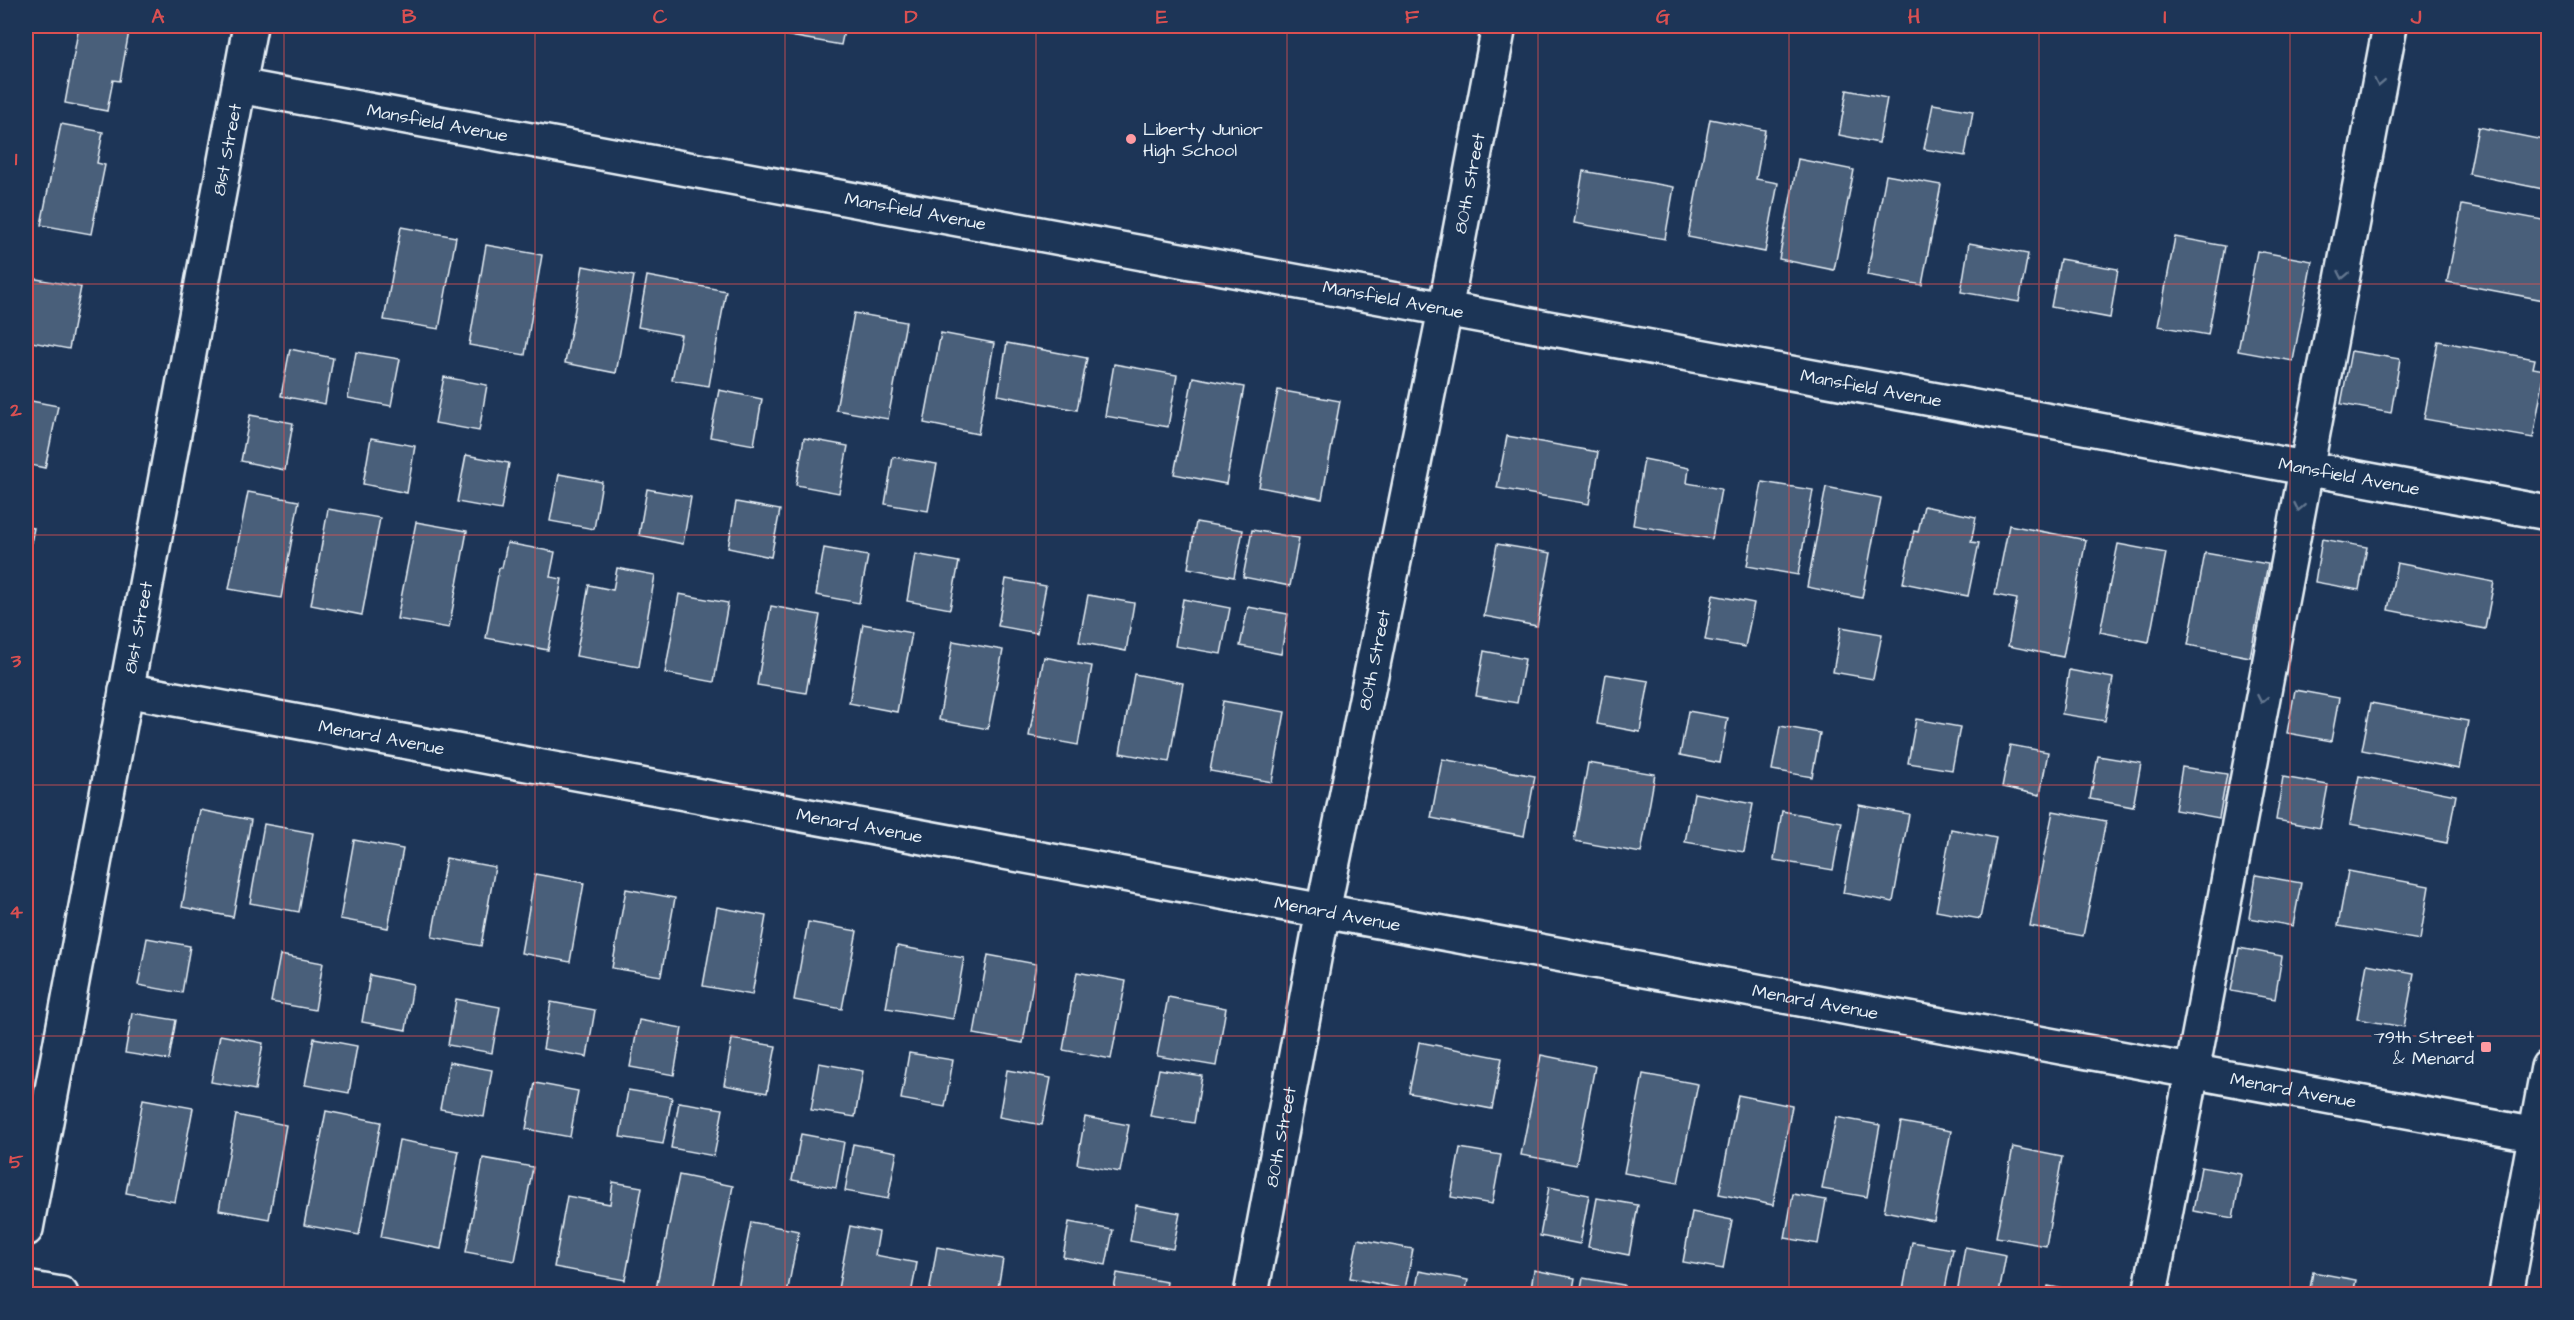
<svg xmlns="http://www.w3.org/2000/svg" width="2574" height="1320" font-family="'Architects Daughter',sans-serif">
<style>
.building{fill:#495e7a;stroke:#e8f1f8;stroke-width:1.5}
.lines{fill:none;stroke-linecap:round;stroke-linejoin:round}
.minor-casing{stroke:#e8f1f8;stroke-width:38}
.major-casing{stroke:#e8f1f8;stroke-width:38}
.minor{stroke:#1d3557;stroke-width:33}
.major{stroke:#1d3557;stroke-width:33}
.oneway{stroke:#64778f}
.grid{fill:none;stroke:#da5052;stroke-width:1.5;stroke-opacity:0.55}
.poi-dot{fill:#ff9aa2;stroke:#1d3557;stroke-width:2}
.labels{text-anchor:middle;stroke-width:6;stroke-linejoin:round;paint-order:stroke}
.street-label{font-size:18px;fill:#e8f1f8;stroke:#1d3557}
.poi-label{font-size:18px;fill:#e8f1f8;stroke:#1d3557;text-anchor:start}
.neatline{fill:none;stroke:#da5052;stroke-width:2}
.grid-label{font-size:20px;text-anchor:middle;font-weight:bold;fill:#da5052}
</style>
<rect width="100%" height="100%" fill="#1d3557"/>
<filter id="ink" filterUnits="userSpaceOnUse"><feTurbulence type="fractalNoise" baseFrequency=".0167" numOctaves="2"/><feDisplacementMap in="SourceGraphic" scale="12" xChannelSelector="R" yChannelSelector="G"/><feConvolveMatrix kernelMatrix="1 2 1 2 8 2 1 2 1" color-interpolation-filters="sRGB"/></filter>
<g filter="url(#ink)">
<g class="building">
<path d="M79,26H130L120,81L113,80L107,111L65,103Z"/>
<path d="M733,26H845L841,45Z"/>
<path d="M1847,90L1887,98L1879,143L1839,135Z"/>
<path d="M1933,104L1973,111L1965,156L1924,149Z"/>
<path d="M1710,119L1765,130L1756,179L1778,183L1765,252L1688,237Z"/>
<path d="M61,124L103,132L97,163L105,165L91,234L41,225Z"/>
<path d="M2478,127L2548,141V190L2469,174Z"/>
<path d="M1798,159L1854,170L1834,270L1779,259Z"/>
<path d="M1583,171L1674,187L1665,239L1574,223Z"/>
<path d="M1886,175L1941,185L1922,285L1867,275Z"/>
<path d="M2462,205L2548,221V292L2545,291L2544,300L2447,282Z"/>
<path d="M401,227L456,237L439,329L384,320Z"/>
<path d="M2175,237L2225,246L2208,335L2158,326Z"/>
<path d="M1969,243L2028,254L2019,302L1961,292Z"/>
<path d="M486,245L542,255L525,355L469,345Z"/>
<path d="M2257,251L2312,261L2293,361L2238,351Z"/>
<path d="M2060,259L2118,269L2110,318L2051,307Z"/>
<path d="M583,266L634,276L616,373L565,363Z"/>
<path d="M647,276L726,291L709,386L672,380L681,335L638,327Z"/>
<path d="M31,278L81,287L69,349L26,341V309Z"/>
<path d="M854,313L906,322L888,419L836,410Z"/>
<path d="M941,333L994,343L978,434L924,423Z"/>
<path d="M2438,341L2535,359L2533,368L2545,370L2533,438L2424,419Z"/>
<path d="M1007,343L1087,358L1077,410L998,395Z"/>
<path d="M290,349L333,358L325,404L281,396Z"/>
<path d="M2351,351L2400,359L2391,413L2341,404Z"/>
<path d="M356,352L400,359L391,406L348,398Z"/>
<path d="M1114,364L1177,375L1168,427L1105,416Z"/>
<path d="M444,377L487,385L479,431L435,423Z"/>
<path d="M1193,377L1244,387L1226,484L1174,474Z"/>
<path d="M719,390L762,399L754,445L710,437Z"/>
<path d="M1278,390L1340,401L1322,499L1259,487Z"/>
<path d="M26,400L58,406L45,468L26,464Z"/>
<path d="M250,415L293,423L285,470L241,461Z"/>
<path d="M1507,436L1598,452L1589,504L1497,488Z"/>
<path d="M371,438L415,446L407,493L363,484Z"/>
<path d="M804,438L848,446L839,493L796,485Z"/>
<path d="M466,455L509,463L501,510L457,502Z"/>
<path d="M893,457L937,464L928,511L885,504Z"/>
<path d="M1644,459L1689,468L1687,483L1721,489L1712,539L1633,525Z"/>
<path d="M559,474L602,482L594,529L550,521Z"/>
<path d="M1762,482L1813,490L1798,575L1747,566Z"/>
<path d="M1826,487L1881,498L1862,598L1807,587Z"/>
<path d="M647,489L691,497L683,544L639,535Z"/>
<path d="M248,492L299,501L281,598L229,589Z"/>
<path d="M736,502L780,510L771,557L728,548Z"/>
<path d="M1924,506L1976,517L1971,542L1979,543L1968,596L1903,583L1914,531L1918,532Z"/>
<path d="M328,509L380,518L362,615L311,605Z"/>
<path d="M416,522L467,531L449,628L397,619Z"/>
<path d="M1196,522L1243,530L1234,577L1188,568Z"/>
<path d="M2009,525L2086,540L2063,657L2008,646L2017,599L1995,595Z"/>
<path d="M26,527L34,528L26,568Z"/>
<path d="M1252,530L1299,538L1290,586L1243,577Z"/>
<path d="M2322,539L2367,547L2359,590L2315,582Z"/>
<path d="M507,543L555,552L550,577L562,579L548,650L486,638L499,568H502Z"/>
<path d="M1497,544L1551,553L1537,626L1484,616Z"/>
<path d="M2118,544L2166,553L2149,642L2100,632Z"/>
<path d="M824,548L868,556L859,603L816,595Z"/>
<path d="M2205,553L2268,564L2250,657L2188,645Z"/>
<path d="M915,554L959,562L950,609L907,601Z"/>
<path d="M2397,563L2494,582L2485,629L2388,610Z"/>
<path d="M617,568L655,575L639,667L576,656L589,585L613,590Z"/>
<path d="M1006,579L1046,586L1037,633L998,626Z"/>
<path d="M679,594L728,603L714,682L665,673Z"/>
<path d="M1088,595L1134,603L1126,651L1079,642Z"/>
<path d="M1713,595L1754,603L1745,647L1705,640Z"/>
<path d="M1183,599L1230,608L1221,654L1175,646Z"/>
<path d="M771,606L820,615L806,693L757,685Z"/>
<path d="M1248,607L1288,614L1281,654L1240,646Z"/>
<path d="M863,624L912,633L897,712L849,703Z"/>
<path d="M1841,627L1882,634L1873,679L1833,672Z"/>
<path d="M953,641L1003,650L988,729L939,720Z"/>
<path d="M1484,651L1525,659L1517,703L1476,696Z"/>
<path d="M1044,657L1092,666L1078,745L1029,736Z"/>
<path d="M2069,670L2113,678L2105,721L2062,714Z"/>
<path d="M1134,674L1183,683L1169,762L1120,753Z"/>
<path d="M1606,674L1649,681L1640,732L1597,724Z"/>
<path d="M2295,690L2339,698L2331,741L2287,733Z"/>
<path d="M1223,701L1285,712L1272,782L1210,771Z"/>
<path d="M2371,703L2468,721L2459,769L2362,750Z"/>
<path d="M1688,711L1728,718L1720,763L1680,755Z"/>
<path d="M1916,719L1960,727L1952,770L1908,763Z"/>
<path d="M1780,726L1820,733L1812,777L1772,770Z"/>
<path d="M2010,745L2048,752L2040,795L2002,787Z"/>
<path d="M2098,756L2141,763L2133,807L2090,799Z"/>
<path d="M1442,759L1535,776L1524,836L1431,818Z"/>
<path d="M1588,763L1655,774L1641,853L1574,841Z"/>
<path d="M2182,767L2227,774L2219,818L2175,810Z"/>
<path d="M2359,776L2456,795L2447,843L2350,824Z"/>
<path d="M2283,777L2328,785L2320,828L2276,820Z"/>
<path d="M1694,793L1753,804L1744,852L1685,842Z"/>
<path d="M1859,805L1909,814L1893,902L1843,893Z"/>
<path d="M200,810L251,820L233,917L182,907Z"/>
<path d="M1782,811L1842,822L1833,870L1774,860Z"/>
<path d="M2053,811L2106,821L2083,936L2030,926Z"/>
<path d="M264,824L313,833L299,912L250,903Z"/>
<path d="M1951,829L1996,838L1980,919L1936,911Z"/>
<path d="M354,840L403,849L388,928L340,919Z"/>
<path d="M446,858L495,867L481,946L432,937Z"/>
<path d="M2348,871L2429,886L2420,940L2338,926Z"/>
<path d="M535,874L584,883L570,962L521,953Z"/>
<path d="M2256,875L2301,883L2293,926L2249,918Z"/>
<path d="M626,889L675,898L661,976L612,968Z"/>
<path d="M717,907L766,916L752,995L703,986Z"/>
<path d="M808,922L857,931L842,1009L794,1000Z"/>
<path d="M147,938L190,946L182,993L138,985Z"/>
<path d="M897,946L964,958L953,1019L886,1008Z"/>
<path d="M2239,948L2282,956L2275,999L2231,991Z"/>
<path d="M280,955L323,963L315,1010L271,1002Z"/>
<path d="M988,955L1036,964L1023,1043L974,1034Z"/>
<path d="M2367,964L2414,973L2404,1027L2357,1019Z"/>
<path d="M1077,972L1126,981L1111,1059L1063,1050Z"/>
<path d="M370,975L413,984L406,1030L362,1022Z"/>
<path d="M1168,997L1226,1008L1216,1066L1157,1056Z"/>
<path d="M456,999L500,1007L492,1053L448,1045Z"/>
<path d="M551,1002L595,1010L587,1057L543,1049Z"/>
<path d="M132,1013L176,1020L169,1060L125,1053Z"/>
<path d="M639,1020L682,1028L674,1075L630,1067Z"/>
<path d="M220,1035L263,1043L255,1090L211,1082Z"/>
<path d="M314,1038L357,1046L349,1093L305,1085Z"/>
<path d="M732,1039L776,1046L767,1093L724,1085Z"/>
<path d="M1419,1042L1502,1058L1492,1109L1409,1093Z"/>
<path d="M909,1053L953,1060L945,1107L901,1099Z"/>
<path d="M1541,1055L1595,1066L1576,1165L1521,1155Z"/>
<path d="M449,1062L492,1070L484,1117L440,1109Z"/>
<path d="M819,1063L863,1071L855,1117L811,1110Z"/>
<path d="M1159,1069L1202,1076L1194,1123L1150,1116Z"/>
<path d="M1007,1070L1051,1078L1042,1125L999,1117Z"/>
<path d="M1643,1074L1698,1084L1678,1183L1624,1173Z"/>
<path d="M535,1083L578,1091L570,1137L526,1129Z"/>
<path d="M628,1090L672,1097L663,1144L620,1137Z"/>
<path d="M1738,1095L1792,1106L1773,1205L1719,1194Z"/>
<path d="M143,1099L193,1108L175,1202L126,1193Z"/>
<path d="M679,1102L723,1109L714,1156L671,1148Z"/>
<path d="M326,1111L381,1122L359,1235L304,1225Z"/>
<path d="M236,1115L286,1125L269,1219L219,1210Z"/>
<path d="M1085,1117L1129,1125L1120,1172L1077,1164Z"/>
<path d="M1836,1117L1880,1125L1867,1197L1822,1189Z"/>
<path d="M1901,1122L1951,1131L1934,1221L1884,1211Z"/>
<path d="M801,1134L844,1142L836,1188L792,1180Z"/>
<path d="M399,1140L459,1151L441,1249L381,1237Z"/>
<path d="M853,1144L897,1152L888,1199L845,1191Z"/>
<path d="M2013,1147L2062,1157L2046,1246L1996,1237Z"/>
<path d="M1460,1148L1501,1155L1492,1204L1451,1197Z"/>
<path d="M483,1158L533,1167L515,1261L466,1252Z"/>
<path d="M2201,1167L2241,1174L2233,1218L2193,1211Z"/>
<path d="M679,1175L733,1186L711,1294H682L656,1289Z"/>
<path d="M613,1182L642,1187L625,1280L554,1267L567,1196L610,1204Z"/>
<path d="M1549,1187L1589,1195L1580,1244L1540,1236Z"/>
<path d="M1793,1194L1826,1200L1818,1244L1785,1238Z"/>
<path d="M1597,1198L1638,1205L1629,1255L1588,1247Z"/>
<path d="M1136,1205L1180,1213L1173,1249L1130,1241Z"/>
<path d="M1692,1212L1732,1220L1723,1269L1683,1262Z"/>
<path d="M751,1222L799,1231L787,1294H737Z"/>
<path d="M1069,1222L1113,1230L1106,1265L1063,1257Z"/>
<path d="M850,1226L879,1232L875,1255L917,1263L911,1294H837Z"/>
<path d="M1358,1239L1413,1249L1405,1289L1350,1278Z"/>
<path d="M1912,1242L1953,1249L1944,1294H1924L1903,1290Z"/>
<path d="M937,1247L1003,1259L997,1294H929Z"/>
<path d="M1965,1247L2006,1255L1999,1294H1957Z"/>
<path d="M1534,1270L1575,1278L1572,1294H1530Z"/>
<path d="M1419,1271L1468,1280L1465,1294H1415Z"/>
<path d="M2313,1272L2356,1280L2353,1294H2309Z"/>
<path d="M1117,1273L1167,1282L1165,1294H1113Z"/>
<path d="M1583,1278L1624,1285L1622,1294H1580Z"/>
<path d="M2048,1286L2089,1294H2046Z"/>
</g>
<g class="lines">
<g class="minor-casing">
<g id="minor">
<path id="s1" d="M239,86L2548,513"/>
<path id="s2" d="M126,690L2548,1137"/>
<path id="s3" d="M26,1229L250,26"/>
<path d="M26,1288L61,1294"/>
<path id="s4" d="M1251,1294L1323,911L1445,310L1499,26"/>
<path d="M2150,1294L2390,26"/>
</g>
</g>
<g class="major-casing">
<path id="major" d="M2506,1294L2548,1067"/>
</g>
<use href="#minor" class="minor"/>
<use href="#major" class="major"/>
</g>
<defs><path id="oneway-chevron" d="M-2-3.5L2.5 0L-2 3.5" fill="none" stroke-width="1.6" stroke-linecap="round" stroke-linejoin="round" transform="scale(1.5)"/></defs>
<g class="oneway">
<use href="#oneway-chevron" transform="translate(2379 83) rotate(101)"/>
<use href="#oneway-chevron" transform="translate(2343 275) rotate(101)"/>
<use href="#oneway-chevron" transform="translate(2299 507) rotate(101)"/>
<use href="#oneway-chevron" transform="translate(2262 699) rotate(101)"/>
</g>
</g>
<path class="grid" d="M284,26V1294M535,26V1294M785,26V1294M1036,26V1294M1287,26V1294M1538,26V1294M1789,26V1294M2039,26V1294M2290,26V1294M26,284H2548M26,535H2548M26,785H2548M26,1036H2548"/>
<g class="poi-dot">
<circle cx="1131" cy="139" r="6"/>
<rect x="2480" y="1041" width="12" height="12" rx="3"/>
</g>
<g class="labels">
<g class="street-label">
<text dy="6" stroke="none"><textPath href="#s1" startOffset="202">Mansfield Avenue</textPath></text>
<text dy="6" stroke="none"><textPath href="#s3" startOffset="1098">81st Street</textPath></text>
<text dy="6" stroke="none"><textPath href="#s4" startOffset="1132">80th Street</textPath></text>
<text dy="6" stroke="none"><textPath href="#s1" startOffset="688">Mansfield Avenue</textPath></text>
<text dy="6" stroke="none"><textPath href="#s1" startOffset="1174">Mansfield Avenue</textPath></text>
<text dy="6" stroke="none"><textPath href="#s1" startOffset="1660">Mansfield Avenue</textPath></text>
<text dy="6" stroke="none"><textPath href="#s1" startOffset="2146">Mansfield Avenue</textPath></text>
<text dy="6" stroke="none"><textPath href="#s3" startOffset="612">81st Street</textPath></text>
<text dy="6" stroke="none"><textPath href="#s4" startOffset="646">80th Street</textPath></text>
<text dy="6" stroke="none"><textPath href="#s2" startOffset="260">Menard Avenue</textPath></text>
<text dy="6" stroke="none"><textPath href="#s2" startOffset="746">Menard Avenue</textPath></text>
<text dy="6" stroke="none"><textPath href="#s2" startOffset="1232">Menard Avenue</textPath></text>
<text dy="6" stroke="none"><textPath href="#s2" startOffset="1718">Menard Avenue</textPath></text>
<text dy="6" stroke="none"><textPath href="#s2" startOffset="2204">Menard Avenue</textPath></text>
<text dy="6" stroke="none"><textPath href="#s4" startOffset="160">80th Street</textPath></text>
</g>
<g class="poi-label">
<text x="1143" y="135">Liberty Junior<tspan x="1143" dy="21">High School</tspan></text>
<text x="2474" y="1043" text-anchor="end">79th Street<tspan x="2474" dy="21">&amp; Menard</tspan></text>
</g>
</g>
<rect width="2574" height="1320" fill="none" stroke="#1d3557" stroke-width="66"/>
<rect x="33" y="33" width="2508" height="1254" class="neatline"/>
<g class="grid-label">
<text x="158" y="23">A</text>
<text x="409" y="23">B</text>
<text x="660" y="23">C</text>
<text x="911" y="23">D</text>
<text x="1162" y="23">E</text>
<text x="1412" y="23">F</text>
<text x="1663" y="23">G</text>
<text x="1914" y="23">H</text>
<text x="2165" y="23">I</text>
<text x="2416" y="23">J</text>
<text x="16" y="165">1</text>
<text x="16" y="416">2</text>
<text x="16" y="667">3</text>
<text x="16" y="918">4</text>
<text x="16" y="1168">5</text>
</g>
</svg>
